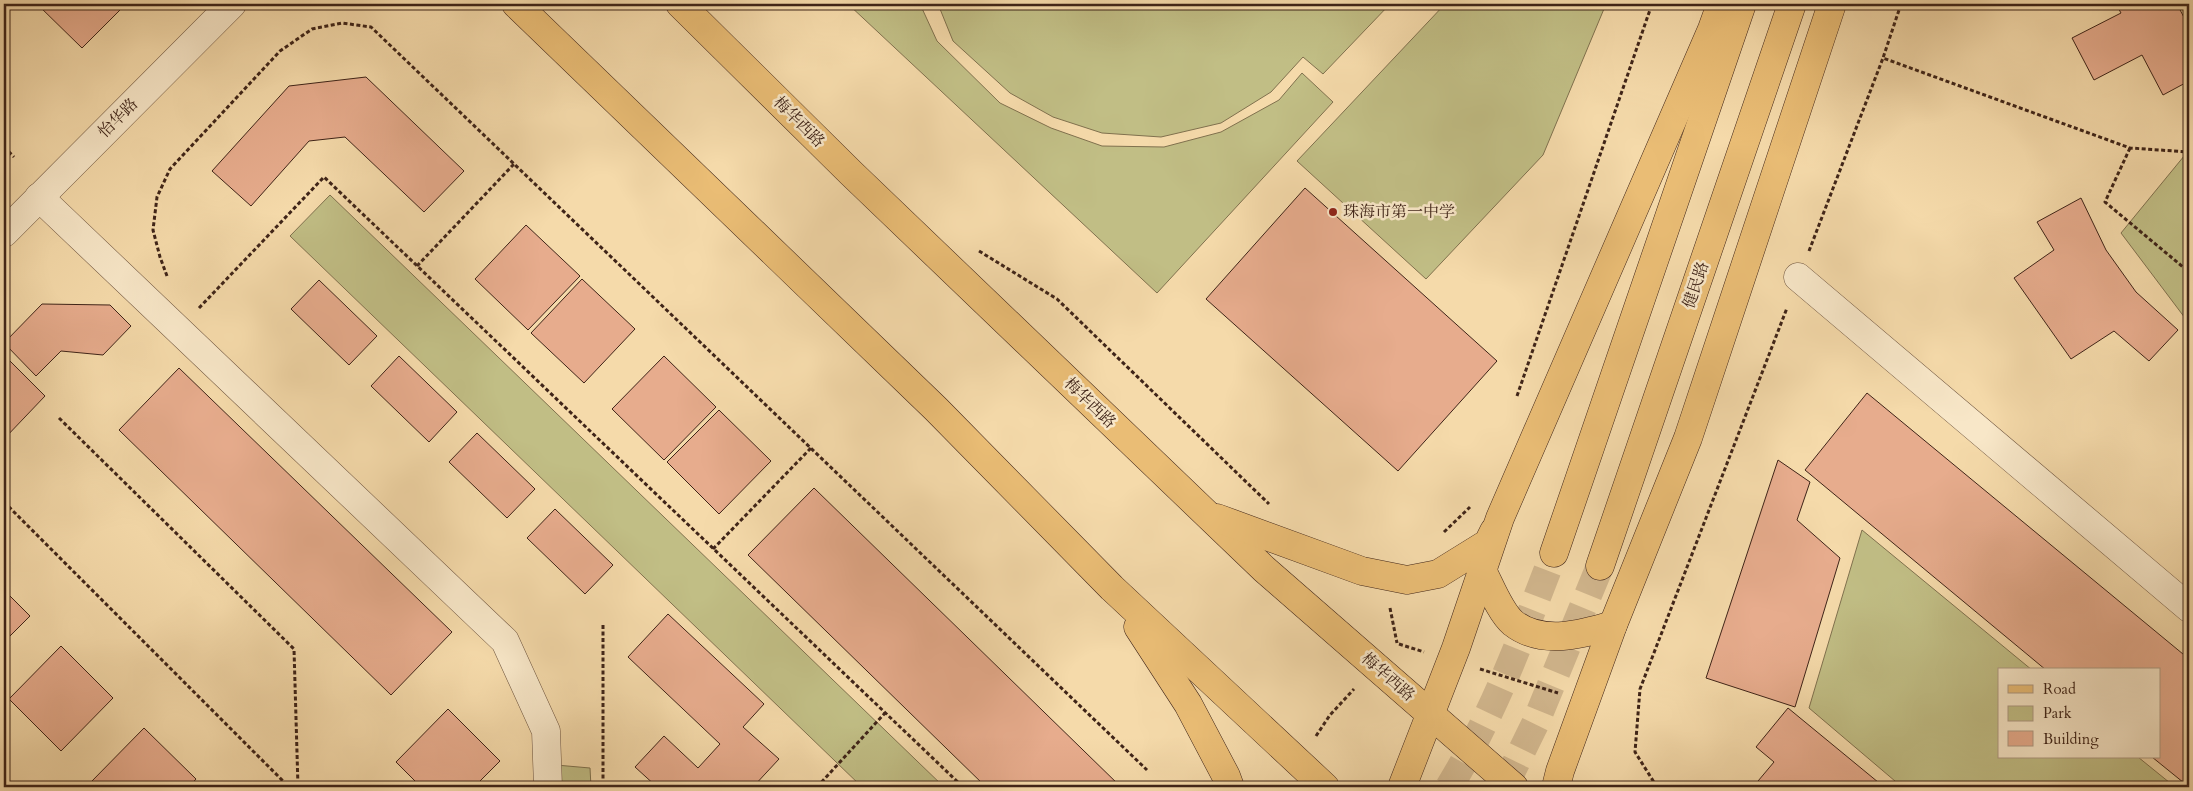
<svg xmlns="http://www.w3.org/2000/svg" width="2193" height="791" font-family="Cardo,'Noto Serif SC',serif">
<style>
.green{fill:#c1be85;stroke:#80714e}
.building{fill:#e7ac8d;stroke:#3f2418}
.lines{fill:none;stroke-linecap:round;stroke-linejoin:round}
.major-tunnel{stroke:#d1b68d;stroke-width:28;stroke-dasharray:28 14;stroke-linecap:butt}
.minor-casing{stroke:#6c523c;stroke-width:29}
.major-casing{stroke:#3f2418;stroke-width:29}
.path{stroke:#3f2418;stroke-width:3;stroke-dasharray:4 2.5;stroke-linecap:butt}
.minor{stroke:#f8e7c8;stroke-width:28}
.major{stroke:#eabd75;stroke-width:28}
.poi-dot{fill:#8f2418;stroke:#f8e7c8;stroke-width:2}
.labels{text-anchor:middle;dominant-baseline:central;stroke-width:5;stroke-linejoin:round;paint-order:stroke}
.street-label{font-size:16px;fill:#3f2418;stroke:#f8e7c8}
.poi-label{font-size:16px;fill:#3f2418;stroke:#f8e7c8;text-anchor:start}
</style>
<rect width="100%" height="100%" fill="#f5daaa"/>
<filter id="stains"><feTurbulence type="fractalNoise" baseFrequency=".004" numOctaves="4"/><feColorMatrix values="0 0 0 0 .2 0 0 0 0 .09 0 0 0 0 .02 0 0 0 .5 -.17"/></filter>
<radialGradient id="worn" r=".72"><stop offset=".6" stop-color="#630" stop-opacity="0"/><stop offset="1" stop-color="#630" stop-opacity=".3"/></radialGradient>
<g class="green">
<polygon points="848,4 920,4 937,41 1000,103 1051,128 1102,146 1164,147 1221,132 1279,100 1302,73 1333,102 1157,293"/>
<polygon points="938,4 1390,4 1323,74 1303,57 1271,92 1221,123 1161,137 1102,133 1053,117 1010,93 953,41"/>
<polygon points="1445,4 1606,4 1543,155 1426,279 1297,161"/>
<polygon points="2189,150 2189,321 2185,318 2121,233"/>
<polygon points="330,195 944,787 945,787 862,787 290,236"/>
<polygon points="1862,530 2032,670 1999,670 1999,757 2138,757 2175,787 1902,787 1809,708"/>
<polygon points="556,765 590,768 591,787 558,787"/>
</g>
<g class="building">
<polygon points="37,4 126,4 82,48"/>
<polygon points="2116,4 2177,4 2189,27 2189,81 2163,95 2142,55 2094,80 2072,38 2121,13"/>
<polygon points="366,77 464,171 424,212 345,137 309,141 251,206 212,171 289,86"/>
<polygon points="1305,188 1497,361 1398,471 1206,299"/>
<polygon points="2081,198 2106,250 2136,292 2178,330 2149,361 2114,331 2071,359 2014,278 2054,250 2037,222"/>
<polygon points="526,225 580,276 528,330 475,279"/>
<polygon points="582,279 635,329 584,383 531,333"/>
<polygon points="319,280 377,336 349,365 291,309"/>
<polygon points="42,304 110,305 131,326 103,355 61,351 36,376 4,343"/>
<polygon points="4,355 45,396 4,439"/>
<polygon points="399,356 457,412 429,442 371,386"/>
<polygon points="664,356 716,407 664,460 612,409"/>
<polygon points="179,368 452,632 391,695 119,430"/>
<polygon points="1867,393 2189,659 2189,787 2152,757 2159,757 2159,670 2046,670 1805,470"/>
<polygon points="719,410 771,461 719,514 667,462"/>
<polygon points="477,433 535,489 507,518 449,462"/>
<polygon points="1778,460 1810,482 1797,520 1840,558 1795,707 1706,678"/>
<polygon points="814,488 1121,787 986,787 748,555"/>
<polygon points="555,509 613,565 585,594 527,538"/>
<polygon points="4,590 30,616 4,642"/>
<polygon points="668,614 764,704 743,727 779,759 753,787 657,787 635,767 664,736 698,768 720,744 628,657"/>
<polygon points="61,646 113,698 61,751 9,699"/>
<polygon points="1788,708 1884,787 1753,787 1774,762 1756,747"/>
<polygon points="448,709 500,761 474,787 421,787 396,762"/>
<polygon points="144,728 196,779 189,787 99,787 92,781"/>
</g>
<g class="lines">
<g class="major-tunnel">
<path d="M1449,787c44,-71 75,-156 105,-234"/>
<polyline points="1504,787 1535,724 1600,566"/>
</g>
<defs>
<g id="minor">
<polyline points="39,197 505,641 546,731 548,787"/>
<polyline points="4,233 232,4"/>
<polyline points="1798,277 2189,608"/>
</g>
<g id="major">
<polyline points="516,4 936,409 1112,588 1325,787"/>
<polyline points="680,4 851,173 1264,569 1514,787"/>
<polyline points="1217,518 1362,571 1407,580 1438,574 1488,543 1494,531"/>
<polyline points="1554,553 1742,4"/>
<polyline points="1600,566 1792,4"/>
<path d="M1482,570c8,15 18,42 31,53 29,23 70,11 100,2"/>
<polyline points="1138,627 1188,704 1226,776 1230,787"/>
<polyline points="1402,787 1456,648 1500,518 1712,29 1721,4"/>
<polyline points="1556,787 1560,771 1613,625 1688,438 1832,4"/>
</g>
</defs>
<use href="#minor" class="minor-casing"/>
<use href="#major" class="major-casing"/>
<g class="path">
<polyline points="1901,4 1883,58 2130,148 2189,152"/>
<polyline points="4,147 14,157"/>
<polyline points="2130,148 2105,202 2189,272"/>
<polyline points="979,251 1057,299 1269,504"/>
<polyline points="1809,251 1883,58"/>
<polyline points="417,266 514,164"/>
<polyline points="167,276 160,257 153,230 157,197 170,169 280,51 312,29 342,23 371,27 1147,770"/>
<polyline points="199,308 324,177 963,787"/>
<polyline points="1517,396 1652,4"/>
<polyline points="59,418 294,649 298,787"/>
<polyline points="4,502 289,787"/>
<polyline points="1444,532 1470,507"/>
<polyline points="713,549 811,448"/>
<polyline points="1390,608 1397,643"/>
<polyline points="603,625 603,787"/>
<polyline points="1399,644 1424,652"/>
<polyline points="1480,669 1558,693"/>
<polyline points="1316,736 1330,715 1354,689"/>
<polyline points="817,787 885,713"/>
<polyline points="1657,787 1635,752 1640,689 1787,308"/>
</g>
<use href="#minor" class="minor"/>
<use href="#major" class="major"/>
</g>
<circle class="poi-dot" cx="1333" cy="212" r="5"/>
<g class="labels">
<g class="street-label">
<text transform="translate(118 118) rotate(-45)">怡华路</text>
<text transform="translate(799 122) rotate(45)">梅华西路</text>
<text transform="translate(1696 285) rotate(-71)">健民路</text>
<text transform="translate(1090 403) rotate(44)">梅华西路</text>
<text transform="translate(1388 677) rotate(41)">梅华西路</text>
</g>
<g class="poi-label">
<text x="1343" y="212">珠海市第一中学</text>
</g>
</g>
<rect width="2193" height="791" fill="none" stroke="#f5daaa" stroke-width="20"/>
<rect x="5" y="5" width="2183" height="781" fill="none" stroke="#3f2418" stroke-width="2.5"/>
<rect x="10" y="10" width="2173" height="771" fill="none" stroke="#3f2418"/>
<rect x="1998" y="668" width="162" height="90" fill="#f8e7c8" stroke="#ae9982"/>
<rect x="2008" y="685" width="25" height="8" fill="#eabd75" stroke="#ae9982"/>
<text x="2043" y="694" font-size="15" fill="#3f2418">Road</text>
<rect x="2008" y="706" width="25" height="15" fill="#c1be85" stroke="#ae9982"/>
<text x="2043" y="718" font-size="15" fill="#3f2418">Park</text>
<rect x="2008" y="731" width="25" height="15" fill="#e7ac8d" stroke="#ae9982"/>
<text x="2043" y="744" font-size="15" fill="#3f2418">Building</text>
<rect width="100%" height="100%" filter="url(#stains)"/>
<rect width="100%" height="100%" fill="url(#worn)"/>
</svg>
